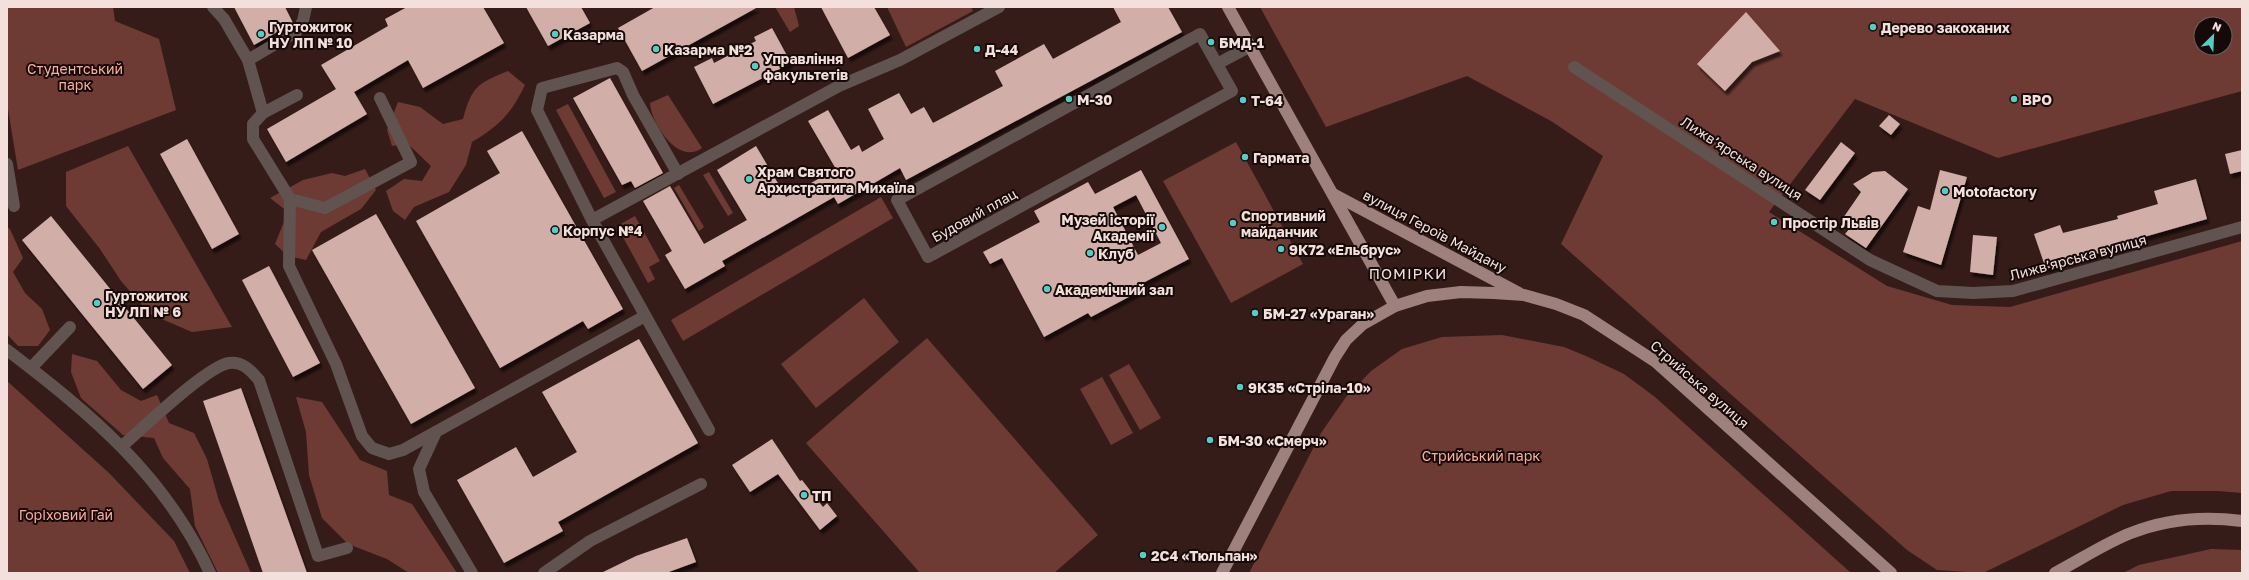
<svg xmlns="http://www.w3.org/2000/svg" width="2249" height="580" font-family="'Golos Text',sans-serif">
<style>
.green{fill:#6e3b34;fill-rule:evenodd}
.building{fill:#d2aea8;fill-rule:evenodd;filter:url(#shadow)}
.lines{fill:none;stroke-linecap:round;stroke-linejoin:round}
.minor{stroke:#615350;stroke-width:12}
.major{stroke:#9e817c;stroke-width:12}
.poi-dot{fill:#54cdc7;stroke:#160a08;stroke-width:1.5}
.labels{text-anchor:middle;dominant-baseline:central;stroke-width:4;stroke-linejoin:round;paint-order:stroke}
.poi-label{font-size:14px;font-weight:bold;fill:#f3e0dd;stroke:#160a08;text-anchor:start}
.park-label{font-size:14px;fill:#faaea1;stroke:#160a08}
.street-label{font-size:14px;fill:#f3e0dd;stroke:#160a08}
.neighbourhood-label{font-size:15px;letter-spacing:1px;fill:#f3e0dd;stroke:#160a08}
</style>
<defs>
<filter id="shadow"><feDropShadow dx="2.5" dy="4.5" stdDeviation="1" flood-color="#0009"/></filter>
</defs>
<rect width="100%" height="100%" fill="#361c18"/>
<g class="green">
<polygon points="7,7 113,7 115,21 159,39 176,110 18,170 7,103"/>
<polygon points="775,7 794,7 799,26 790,32"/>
<polygon points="887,7 971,7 973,11 906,47"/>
<path d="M1260,7h982v84l-244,67 -143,-59 -86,113 118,74 65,19 58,2 232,-66v252l-24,-2h-47l-48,14 -140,68 -46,-3 -30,-20 -346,-306 42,-88 -52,-35 -84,-45 -141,51zM2201,24h24v24h-24z"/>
<path d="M508,71l17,14c-14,29 -26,41 -53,57l-6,23 -17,27 -35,15 -9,13 -12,-9 -7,-20 18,-12 18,2 9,-15 -23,-22 -16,2 -5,-16 11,-28 22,5 23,17 20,-5c9,-32 13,-35 45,-48z"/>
<path d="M668,95l34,53c-24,18 -51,-25 -52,-45z"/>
<polygon points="568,104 616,192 604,198 556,110"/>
<polygon points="1236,142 1303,264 1231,303 1163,181"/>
<polygon points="128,146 232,327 192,332 150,314 121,281 100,249 66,206 66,172"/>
<polygon points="365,169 376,190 361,209 321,232 306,260 288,256 275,244 288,212 270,198 303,180 332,173 345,176"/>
<polygon points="709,172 733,213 728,216 703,175"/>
<polygon points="679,185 704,227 699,231 674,188"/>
<polygon points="881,197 893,218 683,341 671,320"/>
<polygon points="635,216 660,261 649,267 655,279 648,283 617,226"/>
<polygon points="7,227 10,229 23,258 13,272 25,293 42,309 50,330 38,346 18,346 7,334"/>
<polygon points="864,298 899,342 816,408 781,364"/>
<polygon points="1502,335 1564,347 1586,356 1624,374 1655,397 1851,573 1249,573 1321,433 1346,397 1371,371 1402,349 1442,337"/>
<polygon points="927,338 1098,535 1054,573 920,573 806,443"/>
<polygon points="72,354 97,361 121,390 141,401 157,395 169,423 194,433 207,459 219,501 251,573 218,573 195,526 190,489 163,458 154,438 123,435 81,398 71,372"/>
<polygon points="1129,364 1161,418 1140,430 1109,375"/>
<polygon points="1102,377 1133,433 1111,445 1080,389"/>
<polygon points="7,381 109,473 174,541 190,573 7,573"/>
<polygon points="296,397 322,402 360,460 387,471 389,495 412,504 457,573 409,573 387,559 348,544 322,518 309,475 306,432"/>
<polygon points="2211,549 2242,550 2242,573 2123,573 2139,565"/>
</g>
<g class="building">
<polygon points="234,7 285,7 293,23 254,45"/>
<polygon points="407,7 483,7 504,43 423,88 408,60 354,92 367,114 286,162 267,129 336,89 321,65 388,26 385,19"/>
<polygon points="526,7 581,7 590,23 548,46"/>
<polygon points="655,7 758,7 642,71 618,28"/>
<polygon points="821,7 874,7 890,35 848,58"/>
<polygon points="1113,7 1168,7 1182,32 906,180 900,168 838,204 834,197 722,261 725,266 685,289 665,255 672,251 643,201 670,186 704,244 747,220 717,170 756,146 786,197 836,169 808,121 828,110 851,150 859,145 862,152 884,139 868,109 899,93 911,114 924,107 933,123 1003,86 995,71 1044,44 1053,59 1121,22"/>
<polygon points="1746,12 1780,51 1752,62 1725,91 1697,64"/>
<polygon points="772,28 791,63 713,104 694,67 712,58 714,63 756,41 754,37"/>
<polygon points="610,78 663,173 635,188 631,181 622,185 573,98"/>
<polygon points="1889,115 1900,124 1891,135 1879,126"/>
<polygon points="522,131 623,309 588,329 583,321 500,368 416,221 500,173 487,151"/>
<polygon points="187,139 239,234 212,249 160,154"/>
<polygon points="1841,142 1855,153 1820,200 1805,190"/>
<polygon points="2242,150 2242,171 2230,174 2225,154"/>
<path d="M1141,170l48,89 -50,26 3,5 -51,27 -3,-4 -44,24 -42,-79 -12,6 -7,-12 57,-30 -6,-11 54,-29 7,12zM1136,195l25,48 -23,12 -25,-48z"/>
<polygon points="1940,170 1967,177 1941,265 1903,252 1918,206 1930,210"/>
<polygon points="1885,171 1908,189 1866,248 1845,234 1850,228 1841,221 1861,192 1853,184 1873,172"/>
<polygon points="2196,179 2207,219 2144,237 2145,239 2110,250 2084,257 2083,256 2046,269 2034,234 2060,225 2063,233 2118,219 2117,216 2158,204 2154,191"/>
<polygon points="376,214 475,388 411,424 312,250"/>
<polygon points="51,216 172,365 143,389 22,240"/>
<polygon points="1973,235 1997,237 1993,275 1970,272"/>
<polygon points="269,266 320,363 293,377 242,280"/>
<polygon points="639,339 698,443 558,522 563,531 504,563 457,480 516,447 533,477 577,452 542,392"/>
<polygon points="241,388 307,573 263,573 203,401"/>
<polygon points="772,439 800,481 802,480 823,507 827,503 837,516 820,530 778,474 750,492 732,465"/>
<polygon points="687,538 696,562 666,573 601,573 636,556"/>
</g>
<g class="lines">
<g class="minor">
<polyline points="213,7 224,19 248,60 263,113 253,124 253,139 290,199 325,208 411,162 380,98"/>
<polygon points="1200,34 1232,91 928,257 897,200"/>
<polyline points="248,60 297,31 303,21 306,7"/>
<polyline points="1217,64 1249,47"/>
<polyline points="1574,67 1870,260 1937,291 1973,293 2013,291 2242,227"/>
<polyline points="263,113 297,95"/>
<polyline points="7,164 14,206"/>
<polyline points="678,174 633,95 623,72 617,68 542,88 537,110 592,220 709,430"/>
<polyline points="290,199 289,266 336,364 362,436 372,448 389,454 403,450 645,316"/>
<polyline points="592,220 839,86 900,60 999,7"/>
<path d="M7,350c84,64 158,125 203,223"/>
<polyline points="31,368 70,327"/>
<polyline points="436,432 419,469 424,492 472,573"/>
<path d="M122,446c20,-17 85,-80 107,-83 14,-2 22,8 30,17l59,176 29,-8"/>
<polyline points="544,573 590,541 701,484"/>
</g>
<g class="major">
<polyline points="1228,7 1395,306"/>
<polyline points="1333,194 1519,293"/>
<polyline points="1222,573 1335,357 1346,340 1363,324 1395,306 1427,296 1461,292 1494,293 1524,295 1556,304 1584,315 1656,362 1891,573"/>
<path d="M2055,573c25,-13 50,-30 76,-40 35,-14 74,-17 111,-12"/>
</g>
</g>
<g class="poi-dot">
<circle cx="1873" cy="27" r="4"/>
<circle cx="261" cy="34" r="4"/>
<circle cx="555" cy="34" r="4"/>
<circle cx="1211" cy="42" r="4"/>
<circle cx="656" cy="49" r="4"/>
<circle cx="977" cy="49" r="4"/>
<circle cx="755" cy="66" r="4"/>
<circle cx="1069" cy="99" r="4"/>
<circle cx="2014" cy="99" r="4"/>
<circle cx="1243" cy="100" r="4"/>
<circle cx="1245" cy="157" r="4"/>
<circle cx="749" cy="179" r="4"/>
<circle cx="1945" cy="191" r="4"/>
<circle cx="1774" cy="222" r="4"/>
<circle cx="1233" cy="223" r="4"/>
<circle cx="1162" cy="227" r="4"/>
<circle cx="555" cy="230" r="4"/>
<circle cx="1281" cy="249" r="4"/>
<circle cx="1090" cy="253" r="4"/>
<circle cx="1047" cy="289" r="4"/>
<circle cx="97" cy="303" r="4"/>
<circle cx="1255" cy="313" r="4"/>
<circle cx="1240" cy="387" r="4"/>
<circle cx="1210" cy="440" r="4"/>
<circle cx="804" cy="495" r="4"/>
<circle cx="1143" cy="555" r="4"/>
</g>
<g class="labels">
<g class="poi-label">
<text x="269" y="26">Гуртожиток<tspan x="269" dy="16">НУ ЛП № 10</tspan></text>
<text x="1881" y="27">Дерево закоханих</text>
<text x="563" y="34">Казарма</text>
<text x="1219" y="42">БМД-1</text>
<text x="664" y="49">Казарма №2</text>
<text x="985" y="49">Д-44</text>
<text x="763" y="58">Управління<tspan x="763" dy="16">факультетів</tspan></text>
<text x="1077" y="99">М-30</text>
<text x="2022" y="99">ВРО</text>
<text x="1251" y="100">Т-64</text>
<text x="1253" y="157">Гармата</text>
<text x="757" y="171">Храм Святого<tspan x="757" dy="16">Архистратига Михаїла</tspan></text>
<text x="1953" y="191">Motofactory</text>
<text x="1241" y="215">Спортивний<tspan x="1241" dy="16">майданчик</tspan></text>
<text x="1154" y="219" text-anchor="end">Музей історії<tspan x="1154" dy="16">Академії</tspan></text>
<text x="1782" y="222">Простір Львів</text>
<text x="563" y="230">Корпус №4</text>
<text x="1289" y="249">9К72 «Ельбрус»</text>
<text x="1098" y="253">Клуб</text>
<text x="1055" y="289">Академічний зал</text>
<text x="105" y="295">Гуртожиток<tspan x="105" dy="16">НУ ЛП № 6</tspan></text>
<text x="1263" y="313">БМ-27 «Ураган»</text>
<text x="1248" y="387">9К35 «Стріла-10»</text>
<text x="1218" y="440">БМ-30 «Смерч»</text>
<text x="812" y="495">ТП</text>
<text x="1151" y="555">2С4 «Тюльпан»</text>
</g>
<g class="park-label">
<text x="75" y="68">Студентський<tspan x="75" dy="16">парк</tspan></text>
<text x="1481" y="455">Стрийський парк</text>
<text x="66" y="514">Горіховий Гай</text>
</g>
<g class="street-label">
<text transform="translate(1742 158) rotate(33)">Лижвʼярська вулиця</text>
<text transform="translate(974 215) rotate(-29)">Будовий плац</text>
<text transform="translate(1435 231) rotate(28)">вулиця Героїв Майдану</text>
<text transform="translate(2078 257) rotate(-15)">Лижвʼярська вулиця</text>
<text transform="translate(1700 384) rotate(41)">Стрийська вулиця</text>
</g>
<g class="neighbourhood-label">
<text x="1408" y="273">ПОМІРКИ</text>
</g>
</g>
<rect width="2249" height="580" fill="none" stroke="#f3e0dd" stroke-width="16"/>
<g transform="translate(2213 36) rotate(24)"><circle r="19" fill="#160a08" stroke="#6e605d"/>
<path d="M0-3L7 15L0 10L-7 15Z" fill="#54cdc7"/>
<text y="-6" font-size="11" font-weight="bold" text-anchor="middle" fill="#f3e0dd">N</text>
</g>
</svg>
